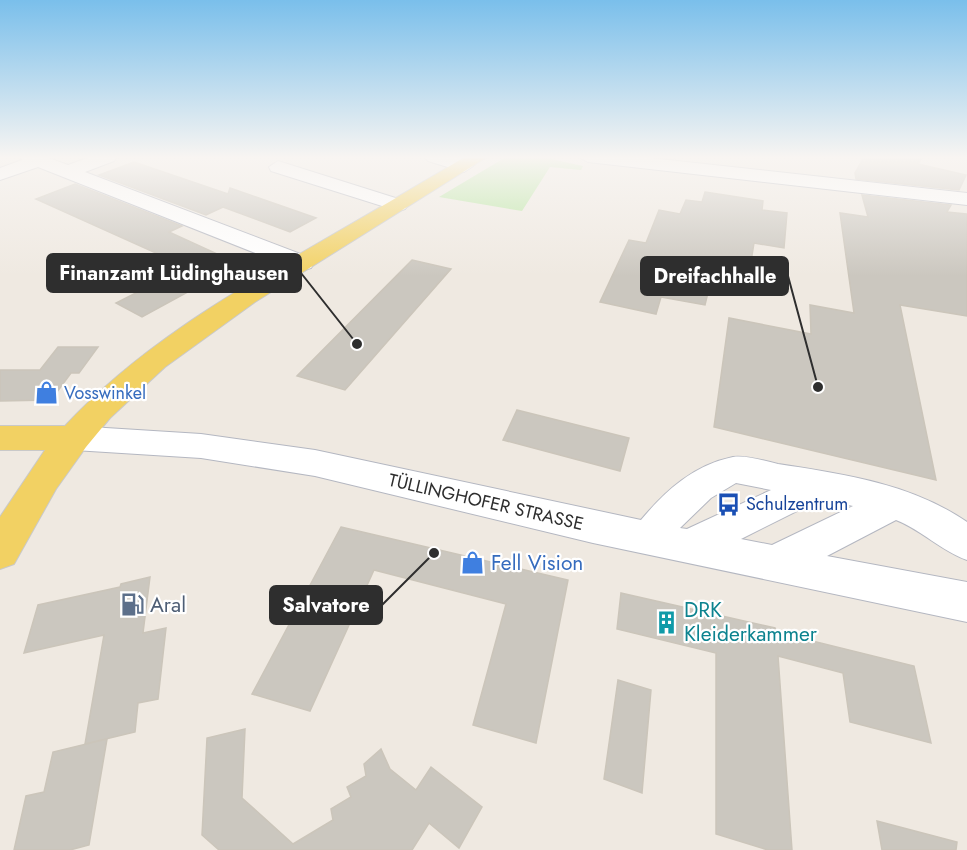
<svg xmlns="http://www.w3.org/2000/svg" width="967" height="850" font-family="Jost,sans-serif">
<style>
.green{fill:#b6e59e}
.building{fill:#cbc7bf;stroke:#cbc5ba;stroke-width:1.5}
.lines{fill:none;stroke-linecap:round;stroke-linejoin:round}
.minor-casing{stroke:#b4b7c1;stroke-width:2}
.major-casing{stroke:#c9c9c9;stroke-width:2}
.minor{fill:#fff;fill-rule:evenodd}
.major{fill:#f2d163;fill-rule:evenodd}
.labels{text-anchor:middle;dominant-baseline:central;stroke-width:4.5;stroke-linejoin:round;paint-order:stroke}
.shop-label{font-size:18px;fill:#366cbe;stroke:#fff;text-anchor:start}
.street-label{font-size:18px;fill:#2e2e2e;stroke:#fff}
.transit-label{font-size:18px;fill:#164399;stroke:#fff;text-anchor:start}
.near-shop-label{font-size:21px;fill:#366cbe;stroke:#fff;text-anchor:start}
.near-service-label{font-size:21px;fill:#4e5e75;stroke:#fff;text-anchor:start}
.near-culture-label{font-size:21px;fill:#0d838f;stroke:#fff;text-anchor:start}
.leader{fill:none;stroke:#2e2e2e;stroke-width:2}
.callout-dot{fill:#2e2e2e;stroke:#fff;stroke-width:2}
.callout{fill:#2e2e2e;stroke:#2e2e2e;stroke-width:2}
.callout-label{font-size:20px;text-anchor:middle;font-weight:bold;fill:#fff}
</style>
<rect width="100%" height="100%" fill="#efe9e1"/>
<polygon class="green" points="506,157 542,157 583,166 581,170 550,167 522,211 439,197"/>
<g class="building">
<polygon points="864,157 923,157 918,164 966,175 959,190 856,179 855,173"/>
<polygon points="134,162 228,194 230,188 316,218 290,232 223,207 206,215 99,175"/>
<polygon points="75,184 182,226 169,232 239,264 142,317 116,303 187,267 36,199"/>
<polygon points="705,192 763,201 762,210 787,213 784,248 754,243 749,274 714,268 705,305 661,297 656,314 600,302 629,240 646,243 659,210 680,214 686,200 702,202"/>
<polygon points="862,195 951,205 947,212 967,214 967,316 900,305 936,480 714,427 729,318 811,334 810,305 854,313 840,213 868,217"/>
<polygon points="412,260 451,269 345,390 297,376"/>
<polygon points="58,347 98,347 79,373 71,373 51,400 0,401 0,370 40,370"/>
<polygon points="517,410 629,438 620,471 503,440"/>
<polygon points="341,527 568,580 536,743 473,725 506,604 374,570 310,711 252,694"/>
<polygon points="150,577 143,633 166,628 158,699 138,703 135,732 85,744 104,635 24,653 38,605 120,587 121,584"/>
<polygon points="621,593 775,628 776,632 914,666 931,743 850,722 843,673 778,656 792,850 768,850 716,834 716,653 617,629"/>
<polygon points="618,680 651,690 642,793 604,779"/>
<polygon points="245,729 242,798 293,844 333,820 331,809 351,797 347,787 366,776 364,764 381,749 390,769 416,790 431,767 482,807 459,848 429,823 412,850 219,850 202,835 207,738"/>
<polygon points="107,739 89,845 70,850 14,850 26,796 44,792 53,752"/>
<polygon points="877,821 957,842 956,850 882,850"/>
</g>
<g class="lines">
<defs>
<g id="minor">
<polygon points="20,157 46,157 68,165 90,157 117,157 114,161 85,172 311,258 314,263 311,268 302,270 293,268 38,167 0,180 0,168 22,160"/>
<path d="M425,157c14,0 39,-4 48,9l-9,6 -36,-11z"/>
<polygon points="579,157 641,157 967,193 967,205 588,162"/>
<polygon points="278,161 405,201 408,205 405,209 398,211 271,171 269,167"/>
<path d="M74,426l127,8 114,16 326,70c25,-30 53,-55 92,-63 13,-2 32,4 45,7 66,10 134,20 189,58v38c-26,-9 -45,-30 -71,-40l-69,36 140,26v40l-374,-79 -278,-67 -114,-18 -127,-8 -12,-3 -5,-9 5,-9zM736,483l35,7 -84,39 -7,-1 31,-30zM821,499l32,7 -81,39 -31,-6z"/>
</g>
<path id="major" d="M465,157h22l-232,145 -90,65 -55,51 -24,29 -30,42 -42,75 -14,5v-52l45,-67h-45v-24h65c72,-77 160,-129 250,-181 50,-29 100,-58 150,-88z"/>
</defs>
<use href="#minor" class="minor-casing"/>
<use href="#major" class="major-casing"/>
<use href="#minor" class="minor"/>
<use href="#major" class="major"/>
</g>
<linearGradient id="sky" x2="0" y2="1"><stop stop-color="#7abfeb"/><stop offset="0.57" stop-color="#f8f5f2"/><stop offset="1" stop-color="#f8f5f2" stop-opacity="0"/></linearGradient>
<rect width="967" height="276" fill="url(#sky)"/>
<defs>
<symbol id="shop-bare" viewBox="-9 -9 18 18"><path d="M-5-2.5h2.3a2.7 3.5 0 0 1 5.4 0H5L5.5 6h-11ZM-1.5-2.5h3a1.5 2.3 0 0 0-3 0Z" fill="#3f7fe0" stroke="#fff" stroke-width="2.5" paint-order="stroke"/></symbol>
<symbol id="bus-bare" viewBox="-9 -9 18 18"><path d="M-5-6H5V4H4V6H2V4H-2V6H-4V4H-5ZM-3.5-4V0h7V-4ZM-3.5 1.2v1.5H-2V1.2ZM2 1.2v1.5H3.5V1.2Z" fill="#1a4fb4" stroke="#fff" stroke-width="2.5" paint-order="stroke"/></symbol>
<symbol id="fuel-bare" viewBox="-9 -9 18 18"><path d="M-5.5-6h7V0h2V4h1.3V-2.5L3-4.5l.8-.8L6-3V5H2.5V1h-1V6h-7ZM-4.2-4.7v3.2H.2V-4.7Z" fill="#5c6f8a" stroke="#fff" stroke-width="2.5" paint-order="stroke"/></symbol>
<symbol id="building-bare" viewBox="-9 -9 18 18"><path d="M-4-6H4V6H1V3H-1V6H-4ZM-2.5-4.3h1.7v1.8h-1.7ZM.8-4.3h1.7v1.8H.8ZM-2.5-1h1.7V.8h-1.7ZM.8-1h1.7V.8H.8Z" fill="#0f9aa8" stroke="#fff" stroke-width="2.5" paint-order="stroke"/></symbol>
</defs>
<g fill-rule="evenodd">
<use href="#shop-bare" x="30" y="376" width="33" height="33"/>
<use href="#bus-bare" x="712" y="488" width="33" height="33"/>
<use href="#shop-bare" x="456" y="546" width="33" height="33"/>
<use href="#fuel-bare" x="116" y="588" width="33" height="33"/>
<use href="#building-bare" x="650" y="606" width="33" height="33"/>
</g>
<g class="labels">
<g class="shop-label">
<text x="64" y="393">Vosswinkel</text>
</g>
<g class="street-label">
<text transform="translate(486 502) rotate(13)">TÜLLINGHOFER STRASSE</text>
</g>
<g class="transit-label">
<text x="746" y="504">Schulzentrum</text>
</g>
<g class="near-shop-label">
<text x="491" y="563">Fell Vision</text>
</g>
<g class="near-service-label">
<text x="150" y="605">Aral</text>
</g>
<g class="near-culture-label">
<text x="684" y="610">DRK<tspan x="684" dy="24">Kleiderkammer</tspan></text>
</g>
</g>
<path class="leader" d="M357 344L301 273M818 387L788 276M434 553L382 605"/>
<g class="callout-dot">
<circle cx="357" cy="344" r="6"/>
<circle cx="818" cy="387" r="6"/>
<circle cx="434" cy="553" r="6"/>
</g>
<g class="callout">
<rect x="47" y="254" width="254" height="38" rx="6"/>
<rect x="641" y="257" width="147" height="38" rx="6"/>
<rect x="270" y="586" width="112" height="38" rx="6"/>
</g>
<g class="callout-label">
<text x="174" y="280">Finanzamt Lüdinghausen</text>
<text x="715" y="283">Dreifachhalle</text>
<text x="326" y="612">Salvatore</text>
</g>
</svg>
